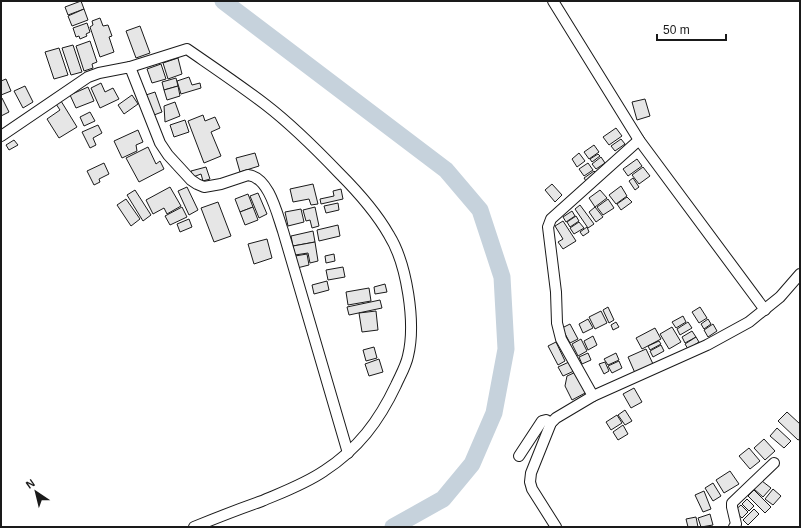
<svg xmlns="http://www.w3.org/2000/svg" width="801" height="528" font-family="Helvetica,sans-serif">
<style>
.lines{fill:none;stroke-linecap:round;stroke-linejoin:round}
.river{stroke:#c6d2dc;stroke-width:17}
.building{fill:#e6e6e6;stroke:#1a1a1a}
.minor-casing{stroke:#1a1a1a;stroke-width:12}
.minor{stroke:#fff;stroke-width:10}
</style>
<rect width="100%" height="100%" fill="#fff"/>
<g class="lines">
<polyline class="river" points="223,1 446,170 480,210 502,277 506,349 494,413 472,464 443,499 393,527"/>
</g>
<g class="building">
<polygon points="81,1 84,9 68,15 65,7"/>
<polygon points="84,9 88,20 72,26 68,16"/>
<polygon points="100,18 103,26 108,25 112,36 109,37 114,52 100,57 90,27 93,25 92,21"/>
<polygon points="87,23 90,32 86,34 87,36 80,39 79,36 76,37 73,28"/>
<polygon points="140,26 150,53 136,58 126,31"/>
<polygon points="90,41 97,62 92,64 93,68 84,71 76,46"/>
<polygon points="73,45 82,72 71,75 62,48"/>
<polygon points="59,48 68,75 54,79 45,52"/>
<polygon points="178,58 182,74 168,79 163,63"/>
<polygon points="161,64 166,79 152,83 147,69"/>
<polygon points="189,77 192,85 200,83 201,88 181,94 177,81"/>
<polygon points="176,78 178,86 164,90 162,82"/>
<polygon points="6,79 11,91 1,95 1,81"/>
<polygon points="101,83 105,92 113,88 119,99 100,108 91,88"/>
<polygon points="25,86 33,102 23,108 14,91"/>
<polygon points="178,86 180,96 167,100 164,90"/>
<polygon points="88,87 94,101 76,108 70,95"/>
<polygon points="155,92 162,112 154,115 146,95"/>
<polygon points="132,95 138,104 124,114 118,105"/>
<polygon points="2,98 9,112 1,116 1,99"/>
<polygon points="645,99 650,116 637,120 632,102"/>
<polygon points="61,101 77,127 59,138 47,119 60,110 56,104"/>
<polygon points="175,102 180,116 165,122 164,106"/>
<polygon points="90,112 95,121 84,126 80,117"/>
<polygon points="203,115 205,121 215,117 220,128 211,132 221,156 204,163 188,121"/>
<polygon points="185,120 189,132 174,137 170,125"/>
<polygon points="98,125 102,133 93,138 96,145 90,148 82,132"/>
<polygon points="616,128 622,136 609,145 603,137"/>
<polygon points="138,130 143,142 136,145 137,151 122,158 114,141"/>
<polygon points="621,139 625,144 615,151 611,146"/>
<polygon points="14,140 18,145 9,150 6,145"/>
<polygon points="594,145 599,152 589,159 584,152"/>
<polygon points="148,147 156,164 160,161 164,169 139,182 126,158"/>
<polygon points="255,153 259,166 240,172 236,158"/>
<polygon points="579,153 585,161 577,167 572,159"/>
<polygon points="598,154 600,156 592,162 590,159"/>
<polygon points="601,157 605,163 596,169 592,164"/>
<polygon points="637,159 642,166 628,176 623,169"/>
<polygon points="104,163 109,174 99,179 100,182 94,185 87,171"/>
<polygon points="588,163 593,170 584,176 579,169"/>
<polygon points="206,167 210,179 203,181 201,174 193,177 191,171"/>
<polygon points="643,167 650,176 639,184 632,175"/>
<polygon points="594,171 596,173 586,181 584,178"/>
<polygon points="633,178 639,187 635,190 629,181"/>
<polygon points="313,184 318,204 311,205 309,199 293,202 290,189"/>
<polygon points="552,184 562,195 555,202 545,190"/>
<polygon points="621,186 627,196 616,204 609,195"/>
<polygon points="170,187 181,206 167,214 164,208 153,214 146,200"/>
<polygon points="187,187 198,210 189,215 178,191"/>
<polygon points="341,189 343,199 321,204 320,199 334,196 333,191"/>
<polygon points="135,190 151,215 143,221 127,195"/>
<polygon points="600,190 607,198 595,207 589,198"/>
<polygon points="258,193 267,214 259,218 250,196"/>
<polygon points="248,194 253,207 240,212 235,199"/>
<polygon points="627,197 632,202 621,210 617,204"/>
<polygon points="126,199 140,219 131,226 117,205"/>
<polygon points="608,199 614,208 603,215 597,207"/>
<polygon points="218,202 231,236 214,242 201,208"/>
<polygon points="338,203 339,210 326,213 324,206"/>
<polygon points="580,205 594,224 588,228 575,209"/>
<polygon points="182,207 187,217 170,225 165,216"/>
<polygon points="253,207 258,220 245,225 240,212"/>
<polygon points="315,207 319,226 312,228 310,220 306,221 303,210"/>
<polygon points="595,207 603,217 596,222 589,212"/>
<polygon points="301,209 304,222 288,226 285,212"/>
<polygon points="572,211 575,216 566,222 563,217"/>
<polygon points="576,216 579,221 570,227 567,222"/>
<polygon points="189,219 192,227 180,232 177,224"/>
<polygon points="563,221 576,241 563,249 558,242 563,239 555,226"/>
<polygon points="579,222 584,228 574,234 570,228"/>
<polygon points="338,225 340,236 319,241 317,230"/>
<polygon points="587,227 589,232 583,236 580,232"/>
<polygon points="313,231 315,242 293,246 291,236"/>
<polygon points="267,239 272,258 254,264 248,244"/>
<polygon points="315,242 318,261 310,263 308,253 295,255 293,246"/>
<polygon points="307,254 309,265 297,268 295,256"/>
<polygon points="334,254 335,261 326,263 325,256"/>
<polygon points="343,267 345,277 328,280 326,270"/>
<polygon points="327,281 329,290 314,294 312,285"/>
<polygon points="385,284 387,292 375,294 374,287"/>
<polygon points="369,288 371,301 348,305 346,292"/>
<polygon points="380,300 382,308 349,315 347,307"/>
<polygon points="608,307 614,320 609,323 603,310"/>
<polygon points="700,307 707,318 699,323 692,312"/>
<polygon points="376,311 378,330 362,332 359,313"/>
<polygon points="601,311 607,323 595,329 589,317"/>
<polygon points="683,316 686,322 676,328 672,322"/>
<polygon points="588,319 593,328 583,333 579,324"/>
<polygon points="708,319 711,324 704,329 701,324"/>
<polygon points="616,322 619,327 613,330 611,325"/>
<polygon points="688,322 692,328 680,335 677,329"/>
<polygon points="570,324 578,339 570,343 562,328"/>
<polygon points="713,324 717,331 708,337 704,330"/>
<polygon points="672,327 681,342 669,349 660,334"/>
<polygon points="655,328 661,339 642,349 636,338"/>
<polygon points="692,331 696,337 685,343 682,337"/>
<polygon points="593,336 597,345 588,350 584,341"/>
<polygon points="696,337 699,342 688,349 685,344"/>
<polygon points="581,339 587,351 578,356 572,344"/>
<polygon points="659,341 661,344 650,350 648,346"/>
<polygon points="556,342 565,361 558,365 548,346"/>
<polygon points="661,345 664,351 653,357 650,351"/>
<polygon points="374,347 377,358 366,361 363,350"/>
<polygon points="646,349 653,364 635,373 628,357"/>
<polygon points="588,353 591,360 582,364 579,357"/>
<polygon points="616,353 619,360 608,365 604,359"/>
<polygon points="379,359 383,372 369,376 365,364"/>
<polygon points="619,361 622,368 612,373 608,366"/>
<polygon points="569,362 574,371 563,376 558,367"/>
<polygon points="605,362 609,371 604,374 599,364"/>
<polygon points="576,372 587,392 572,400 565,386 567,376"/>
<polygon points="634,388 642,402 631,408 623,394"/>
<polygon points="625,410 632,421 625,425 618,415"/>
<polygon points="787,412 800,424 800,439 798,440 778,421"/>
<polygon points="617,415 622,423 611,430 606,422"/>
<polygon points="623,425 628,434 618,440 613,432"/>
<polygon points="777,428 791,441 784,448 770,436"/>
<polygon points="764,439 775,451 765,460 754,448"/>
<polygon points="749,448 760,461 750,469 739,456"/>
<polygon points="730,471 739,484 724,493 716,480"/>
<polygon points="762,481 771,488 763,497 754,489"/>
<polygon points="713,483 721,496 713,501 705,488"/>
<polygon points="773,489 781,496 773,505 765,499"/>
<polygon points="754,490 771,507 765,513 748,496"/>
<polygon points="704,491 711,509 703,512 695,495"/>
<polygon points="747,499 754,506 749,511 742,504"/>
<polygon points="741,505 748,512 742,518 734,511"/>
<polygon points="754,509 759,514 748,525 743,520"/>
<polygon points="710,514 713,525 701,527 698,518"/>
<polygon points="696,517 698,527 688,527 686,519"/>
</g>
<g class="lines">
<defs>
<g id="minor">
<polyline points="553,1 639,140 765,310"/>
<path d="M130,67l57,-18c26,18 53,36 79,56 26,20 50,44 73,68 19,19 37,39 50,62 18,29 27,88 19,121 -2,10 -8,20 -12,29 -17,36 -38,64 -72,86 -19,13 -41,21 -62,30 -23,8 -46,17 -68,26"/>
<path d="M1,136l87,-59 11,-4 31,-6 30,76 8,12 23,25 6,4 7,3 17,-3 27,-9c21,2 29,39 35,56l65,222"/>
<polyline points="593,396 561,339 557,323 556,292 548,227 551,219 639,140"/>
<polyline points="519,456 542,421 546,420 551,423"/>
<polyline points="556,527 532,489 530,482 531,473 551,423 556,418 593,396 707,345 749,322 780,297 800,274"/>
<polyline points="734,527 736,524 732,507 732,503 774,463"/>
</g>
</defs>
<use href="#minor" class="minor-casing"/>
<use href="#minor" class="minor"/>
</g>
<rect width="801" height="528" fill="none" stroke="#1a1a1a" stroke-width="4"/>
<g transform="translate(36 492) rotate(325)" stroke="#ffffff" stroke-width="3" paint-order="stroke">
<path d="M0-3L7 15L0 10L-7 15Z" fill="#1a1a1a"/>
<text y="-6" font-size="11" font-weight="bold" text-anchor="middle" fill="#1a1a1a">N</text>
</g>
<path d="M657 34v6h69v-6" fill="none" stroke="#1a1a1a" stroke-width="2"/>
<text x="663" y="34" font-size="12" fill="#1a1a1a" stroke="#ffffff" stroke-width="3" paint-order="stroke">50 m</text>
</svg>
